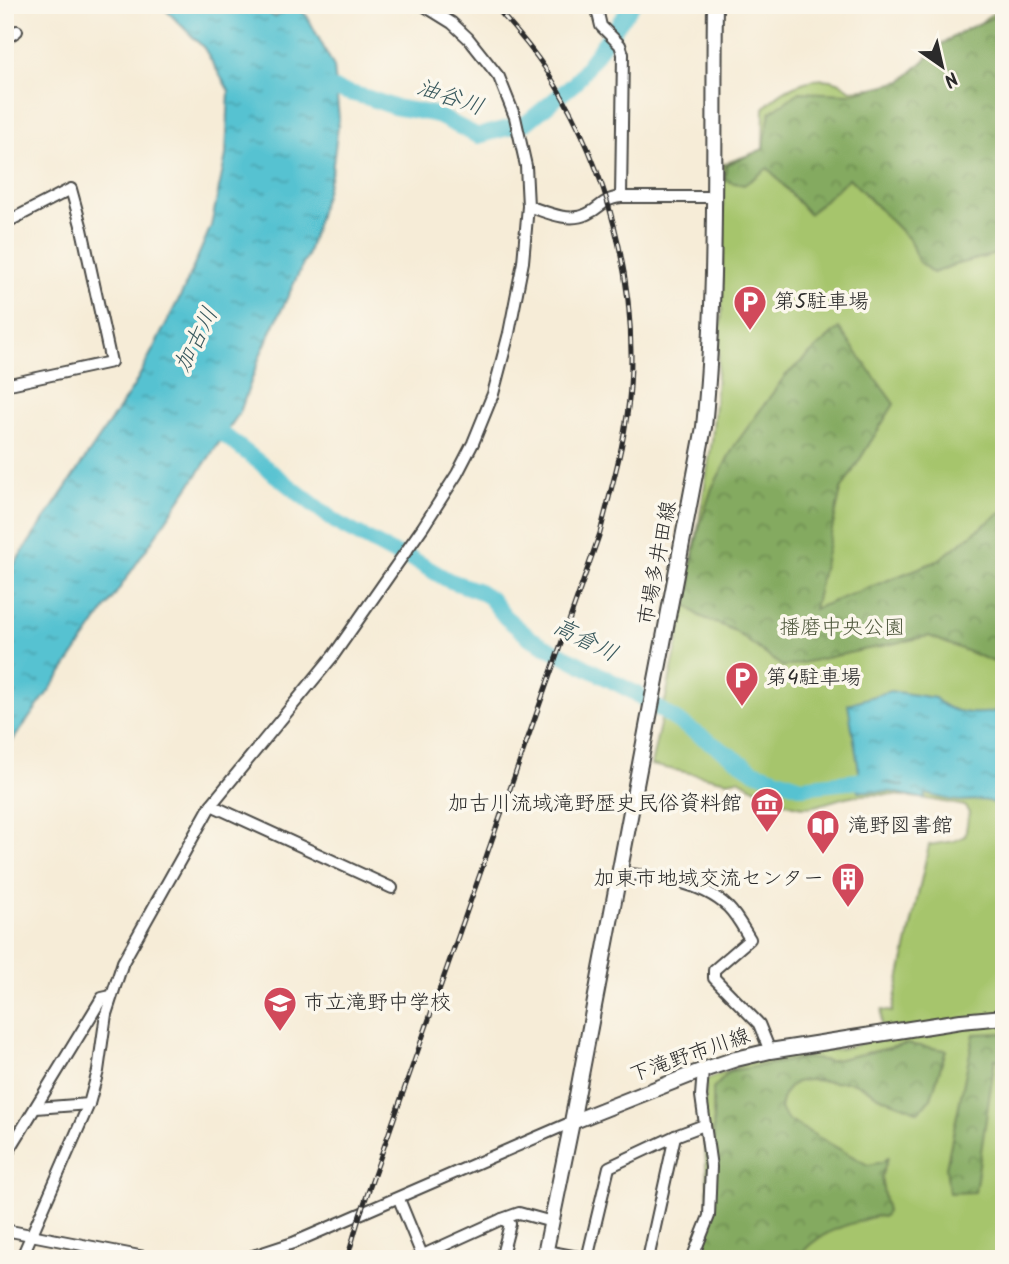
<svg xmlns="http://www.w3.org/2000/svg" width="1009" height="1264" font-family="Kalam,'Klee One',sans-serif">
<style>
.green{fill:#a6c56c;stroke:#68784c;stroke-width:2}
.forest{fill:url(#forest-crowns);stroke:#586a46;stroke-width:2}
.water{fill:url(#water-ripples);stroke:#41767e;stroke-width:2}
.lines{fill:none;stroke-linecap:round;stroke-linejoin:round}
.river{stroke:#57c2d1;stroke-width:16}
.minor-casing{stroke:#494845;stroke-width:14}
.major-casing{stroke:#494845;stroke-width:18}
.minor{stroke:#fff;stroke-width:10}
.major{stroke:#fff;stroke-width:14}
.rail-casing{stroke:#2b2b2b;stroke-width:5}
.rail{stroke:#fbf7ec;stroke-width:2.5;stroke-dasharray:8;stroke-linecap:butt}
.labels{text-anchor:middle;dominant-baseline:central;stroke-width:7;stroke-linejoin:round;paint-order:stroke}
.poi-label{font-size:21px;fill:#2b2b2b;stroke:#fbf7ec;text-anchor:start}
.street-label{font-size:21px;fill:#2b2b2b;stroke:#fbf7ec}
.park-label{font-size:21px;fill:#50593e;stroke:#fbf7ec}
.water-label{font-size:23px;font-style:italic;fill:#38585d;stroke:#fbf7ec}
</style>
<defs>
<pattern id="forest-crowns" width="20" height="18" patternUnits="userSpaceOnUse" patternTransform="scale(1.75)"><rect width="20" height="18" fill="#84aa60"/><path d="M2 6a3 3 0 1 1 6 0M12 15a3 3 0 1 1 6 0" fill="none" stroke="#6c8b4f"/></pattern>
<pattern id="water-ripples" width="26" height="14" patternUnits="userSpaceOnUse" patternTransform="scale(1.75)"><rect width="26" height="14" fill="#57c2d1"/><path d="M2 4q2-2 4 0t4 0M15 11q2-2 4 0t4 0" fill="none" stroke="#489eaa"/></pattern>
</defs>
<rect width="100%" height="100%" fill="#fbf7ec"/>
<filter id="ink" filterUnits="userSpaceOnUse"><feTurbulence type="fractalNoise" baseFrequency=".0143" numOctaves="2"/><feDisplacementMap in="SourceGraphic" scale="14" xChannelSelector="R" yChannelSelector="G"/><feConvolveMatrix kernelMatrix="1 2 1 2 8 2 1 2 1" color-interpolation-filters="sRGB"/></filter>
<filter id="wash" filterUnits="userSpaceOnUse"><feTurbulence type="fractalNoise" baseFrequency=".00686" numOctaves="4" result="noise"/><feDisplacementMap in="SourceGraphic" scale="28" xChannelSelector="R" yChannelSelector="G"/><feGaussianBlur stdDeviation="1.57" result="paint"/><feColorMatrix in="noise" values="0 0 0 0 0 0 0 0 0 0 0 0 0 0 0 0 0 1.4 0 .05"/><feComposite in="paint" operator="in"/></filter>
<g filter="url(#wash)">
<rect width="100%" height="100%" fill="#f6ecd7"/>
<path class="green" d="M1004,7v1252h-311l16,-43 -5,-91 2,-45c18,-7 37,-18 56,-22 40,-8 81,-2 118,-23l2,-25 10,2 37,-167 25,-4 11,-5 4,-23 -4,-7c-31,-7 -83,-15 -114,-10 -18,3 -36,14 -54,10 -21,-5 -41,-17 -59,-27l-11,2 -76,-16 27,-123 1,-24 18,-84 15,-93 10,-130 1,-147 40,-14 1,-42c21,-23 61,-41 87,-18l33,-3 33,-7 70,-63z"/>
<g class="forest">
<polygon points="1000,14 1004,15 1004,252 954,265 933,273 918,261 909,239 849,178 809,214 768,168 744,185 725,181 726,165 763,149 770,112 800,92 849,94 902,81 942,44 967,29"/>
<polygon points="839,328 894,404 841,490 814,609 937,561 1004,510 1004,666 929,636 783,667 733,630 699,616 685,603 692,585 690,571 700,525 712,488 735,445 785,376"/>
<polygon points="1004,1033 1004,1061 995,1059 975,1192 949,1193 946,1167 974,1034"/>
<path d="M907,1044l39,6 -15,48 -13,14c-12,-6 -23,-9 -35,-14 -10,-4 -19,-12 -29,-15 -7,-3 -14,0 -21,-1 -27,-3 -48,-7 -53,27l8,11 80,45 14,-3 6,-4 -7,19 6,35 -4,5 -7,-1c-30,9 -60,16 -79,43h-102l19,-51 -1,-119 17,-18 75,-13 25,3z"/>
</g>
<g class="water">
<polygon points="161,5 260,5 274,17 295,6 307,16 334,67 339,119 332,171 307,256 262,351 240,412 59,677 5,751 5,578 134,386 184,289 211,226 226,155 229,91 204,48"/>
<path d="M890,691l45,7c15,17 49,19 69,10v104c-11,-16 -26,-11 -43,-11 -11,0 -24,-5 -35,-7l-1,5 -33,-7 -34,-1 -2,-12 4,-1 45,8 -45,-9 -12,-73z"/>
</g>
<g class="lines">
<g class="river">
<polyline points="318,85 369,98 394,107 434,114 478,136 526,123 575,83 632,5"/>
<polyline points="210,424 337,523 393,553 412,559 448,580 479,591 490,598 505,617 530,638 635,693 754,771 802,787 857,781 889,773"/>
</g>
</g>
</g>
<g filter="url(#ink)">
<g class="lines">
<defs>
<g id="minor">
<polyline points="596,5 601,26 620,45 623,54 621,197"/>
<polyline points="5,39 17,31"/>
<path d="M528,206c18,6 41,17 59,8 16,-7 13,-14 34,-17h93"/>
<polyline points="5,223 71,189 82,229 111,362 5,385"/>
<polyline points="211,805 392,888"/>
<path d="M619,873c36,3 82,8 109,34 9,9 15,21 22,32l-36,31v8l45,46 11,27"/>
<polyline points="36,1108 89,1104"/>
<polyline points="675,1136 704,1125"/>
<polyline points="5,1157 102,998 111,996"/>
<polyline points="399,1199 422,1255 421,1259"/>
<polyline points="502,1219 519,1213 552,1222"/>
<polyline points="5,1230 155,1259"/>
<polyline points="546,1251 589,1259"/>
<polyline points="21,1259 89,1104 98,1071 106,1014 123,962 211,805 333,656 423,527 457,474 473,443 493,394 509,333 523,262 528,206 526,166 515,117 499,77 468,38 452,23 423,5"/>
<polyline points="244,1259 293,1243 572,1122"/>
<polyline points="414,1259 502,1219 510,1224 501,1259"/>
<polyline points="587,1259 609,1167 675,1136 648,1259"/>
<polyline points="692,1259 709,1216 711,1167 701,1096 703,1070"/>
</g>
<g id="major">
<polyline points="572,1122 703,1070 736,1059 770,1051 961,1021 1004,1017"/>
<path d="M544,1259l28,-137 132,-695c14,-140 9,-281 11,-422"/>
</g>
</defs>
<use href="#minor" class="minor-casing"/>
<use href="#major" class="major-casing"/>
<use href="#minor" class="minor"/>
<use href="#major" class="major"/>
<defs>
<path id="rail" d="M347,1259l13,-44 240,-682c12,-48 27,-97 30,-146 7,-105 -22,-217 -77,-306 -16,-28 -38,-51 -59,-76"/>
</defs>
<use href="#rail" class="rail-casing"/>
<use href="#rail" class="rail"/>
</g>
</g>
<defs>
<symbol id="parking-pin" viewBox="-11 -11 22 30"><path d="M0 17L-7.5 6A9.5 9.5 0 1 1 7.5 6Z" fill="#d1495b" stroke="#fbf7ec"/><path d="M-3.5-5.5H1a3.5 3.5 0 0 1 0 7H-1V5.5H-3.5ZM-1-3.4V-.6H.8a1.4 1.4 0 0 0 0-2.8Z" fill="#fff"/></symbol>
<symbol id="museum-pin" viewBox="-11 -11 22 30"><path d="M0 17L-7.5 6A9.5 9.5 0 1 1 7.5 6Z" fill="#d1495b" stroke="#fbf7ec"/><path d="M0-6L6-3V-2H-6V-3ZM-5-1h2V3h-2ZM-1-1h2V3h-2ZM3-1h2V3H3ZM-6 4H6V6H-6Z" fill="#fff"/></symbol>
<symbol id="library-pin" viewBox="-11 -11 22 30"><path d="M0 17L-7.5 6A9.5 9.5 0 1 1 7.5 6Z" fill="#d1495b" stroke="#fbf7ec"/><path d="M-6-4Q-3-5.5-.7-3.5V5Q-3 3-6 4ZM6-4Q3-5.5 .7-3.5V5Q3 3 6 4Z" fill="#fff"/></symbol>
<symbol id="building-pin" viewBox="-11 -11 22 30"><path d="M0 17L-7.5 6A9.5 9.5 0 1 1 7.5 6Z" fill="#d1495b" stroke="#fbf7ec"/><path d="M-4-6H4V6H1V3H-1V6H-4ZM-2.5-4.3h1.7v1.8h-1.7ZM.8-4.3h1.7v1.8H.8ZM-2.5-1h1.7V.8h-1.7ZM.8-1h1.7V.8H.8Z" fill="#fff"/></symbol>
<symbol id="school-pin" viewBox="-11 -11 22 30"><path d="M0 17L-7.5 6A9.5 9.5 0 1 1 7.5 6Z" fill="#d1495b" stroke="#fbf7ec"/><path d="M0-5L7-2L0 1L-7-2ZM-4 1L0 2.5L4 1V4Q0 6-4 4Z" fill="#fff"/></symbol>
</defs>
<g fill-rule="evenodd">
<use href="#parking-pin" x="731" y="283" width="38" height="52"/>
<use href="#parking-pin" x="723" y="659" width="38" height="52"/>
<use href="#museum-pin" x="748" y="785" width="38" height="52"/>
<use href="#library-pin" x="804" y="807" width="38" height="52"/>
<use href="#building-pin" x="829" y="860" width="38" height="52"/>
<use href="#school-pin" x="261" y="984" width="38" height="52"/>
</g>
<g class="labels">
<g class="poi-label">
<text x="774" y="302">第5駐車場</text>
<text x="766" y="678">第4駐車場</text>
<text x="742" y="804" text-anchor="end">加古川流域滝野歴史民俗資料館</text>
<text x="848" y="826">滝野図書館</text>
<text x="824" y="879" text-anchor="end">加東市地域交流センター</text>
<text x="304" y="1003">市立滝野中学校</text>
</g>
<g class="street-label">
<text transform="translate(658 563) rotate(-79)">市場多井田線</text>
<text transform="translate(690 1056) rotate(-19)">下滝野市川線</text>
</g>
<g class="park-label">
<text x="842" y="628">播磨中央公園</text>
</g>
<g class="water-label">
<text transform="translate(450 98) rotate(19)">油谷川</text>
<text transform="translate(197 340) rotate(-63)">加古川</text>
<text transform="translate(585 641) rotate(27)">高倉川</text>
</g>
</g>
<rect width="1009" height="1264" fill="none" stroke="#fbf7ec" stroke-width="28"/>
<g transform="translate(942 66) rotate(146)" stroke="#fbf7ec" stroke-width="5" paint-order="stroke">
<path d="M0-5L12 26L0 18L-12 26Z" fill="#2b2b2b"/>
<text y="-10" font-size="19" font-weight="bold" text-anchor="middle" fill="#2b2b2b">N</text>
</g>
</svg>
